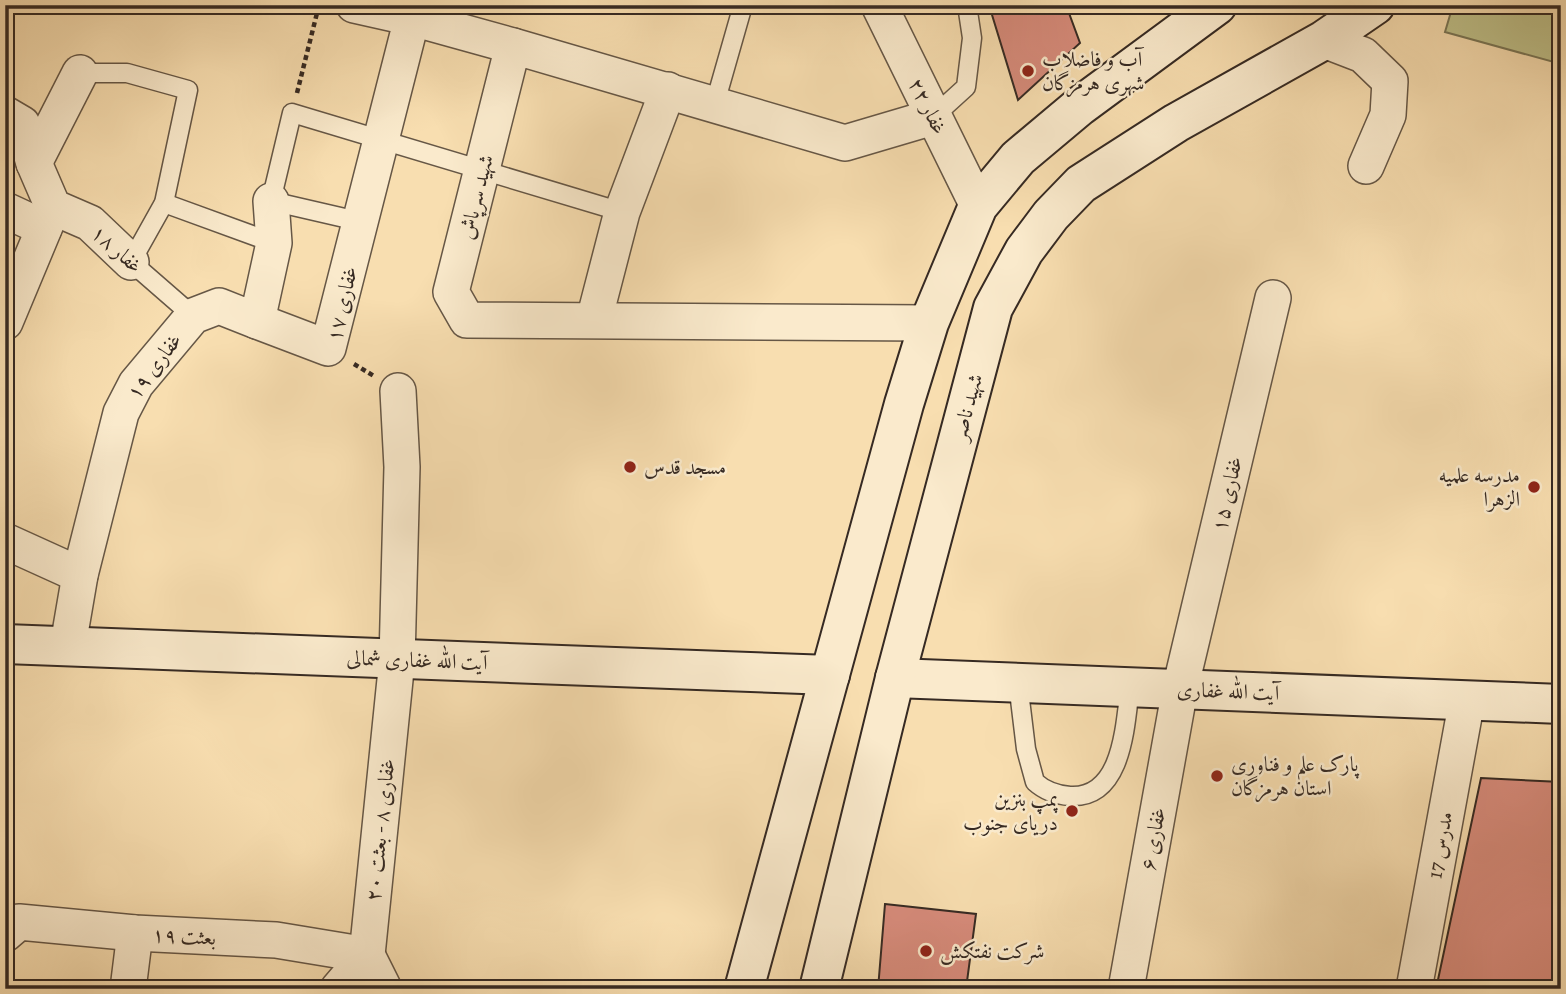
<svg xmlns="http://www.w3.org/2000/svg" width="1566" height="994" font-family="Alegreya,Amiri,serif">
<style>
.green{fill:#bfc18a;stroke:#7a7656;stroke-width:2}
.building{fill:#d78b7b;stroke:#362a23;stroke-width:2}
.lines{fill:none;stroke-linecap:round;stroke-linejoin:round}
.lane-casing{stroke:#665746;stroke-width:21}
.street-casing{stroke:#665746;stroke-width:38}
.secondary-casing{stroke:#362a23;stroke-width:42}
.path{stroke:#362a23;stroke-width:4.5;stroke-dasharray:5 3.5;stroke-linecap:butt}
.lane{stroke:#faeacc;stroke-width:18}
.street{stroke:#faeacc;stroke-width:35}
.secondary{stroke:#faeacc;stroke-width:38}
.poi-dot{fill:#8f2418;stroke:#faeacc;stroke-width:2.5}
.labels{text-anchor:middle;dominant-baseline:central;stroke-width:5;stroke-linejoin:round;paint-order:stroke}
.poi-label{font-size:21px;fill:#362a23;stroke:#faeacc;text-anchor:start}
.street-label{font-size:21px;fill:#362a23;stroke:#faeacc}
</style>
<rect width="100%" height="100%" fill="#f8deb0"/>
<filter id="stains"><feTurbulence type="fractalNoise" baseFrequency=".00286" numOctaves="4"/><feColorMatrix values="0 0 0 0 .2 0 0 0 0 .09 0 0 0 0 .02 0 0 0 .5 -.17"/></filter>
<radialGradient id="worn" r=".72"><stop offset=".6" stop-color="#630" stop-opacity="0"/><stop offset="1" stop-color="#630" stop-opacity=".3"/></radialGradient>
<polygon class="green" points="1453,5 1561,5 1561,64 1445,32"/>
<g class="building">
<polygon points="989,5 1066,5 1080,43 1018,100"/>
<polygon points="1481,778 1561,782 1561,989 1436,989"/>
<polygon points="885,904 976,914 966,989 878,989"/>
</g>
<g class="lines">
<defs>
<g id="lane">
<polyline points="80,73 127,73 188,90 164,203 131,262 193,316"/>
<polyline points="715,103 743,5"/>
<polyline points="933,117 966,87 972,38 967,5"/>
<polyline points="164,203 274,243"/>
<polyline points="362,222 271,201 292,113 622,212"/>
<path d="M1018,683l8,66 9,33c10,9 21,13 35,14 53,3 55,-71 60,-109"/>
</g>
<g id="street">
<polyline points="879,5 978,206"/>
<polyline points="412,18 513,46"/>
<polyline points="1324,40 1363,55 1390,81 1388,115 1366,166"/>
<polyline points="5,114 22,124 34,163 53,207 90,223 131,262"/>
<polyline points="34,163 80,73"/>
<polyline points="5,210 44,228"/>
<polyline points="594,320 622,212 668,90"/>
<polyline points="257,321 328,348 412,18 354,5"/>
<polyline points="5,322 53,207"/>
<polyline points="929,323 467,320 451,292 513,46 845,143 933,117"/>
<polyline points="5,541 80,575"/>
<polyline points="68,645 80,575 121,413 136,384 193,316 219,306 257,321 274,243 271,201"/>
<polyline points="5,934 19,922 135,933 276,940 367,955 384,989"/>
<polyline points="128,989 135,933"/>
<polyline points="338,989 367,955 397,660 402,467 398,391"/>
<polyline points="1126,989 1180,689 1273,298"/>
<polyline points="1414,989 1467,700"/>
</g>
<g id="secondary">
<polyline points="5,644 830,675"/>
<polyline points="895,678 1561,704"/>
<polyline points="744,989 904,404 929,323 978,206 1018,158 1080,106 1217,5"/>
<polyline points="819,989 895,678 993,308 1024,251 1051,215 1081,184 1176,123 1324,40 1375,5"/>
</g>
</defs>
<use href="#lane" class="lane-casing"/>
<use href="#street" class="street-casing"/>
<use href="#secondary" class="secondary-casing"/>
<g class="path">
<polyline points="297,93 319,5"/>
<polyline points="354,364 374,376"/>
</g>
<use href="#lane" class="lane"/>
<use href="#street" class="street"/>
<use href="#secondary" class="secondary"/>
</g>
<g class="poi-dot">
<circle cx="1028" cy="71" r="7"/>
<circle cx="630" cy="467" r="7"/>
<circle cx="1534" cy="487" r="7"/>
<circle cx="1217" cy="776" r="7"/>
<circle cx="1072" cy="811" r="7"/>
<circle cx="926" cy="951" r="7"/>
</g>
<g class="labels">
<g class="poi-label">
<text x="1042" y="59">آب و فاضلاب<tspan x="1042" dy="24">شهری هرمزگان</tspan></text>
<text x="644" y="467">مسجد قدس</text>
<text x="1520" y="475" text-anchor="end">مدرسه علمیه<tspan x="1520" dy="24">الزهرا</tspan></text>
<text x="1231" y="764">پارک علم و فناوری<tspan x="1231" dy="24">استان هرمزگان</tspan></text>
<text x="1058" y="799" text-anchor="end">پمپ بنزین<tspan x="1058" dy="24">دریای جنوب</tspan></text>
<text x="940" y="951">شرکت نفتکش</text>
</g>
<g class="street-label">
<text transform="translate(928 106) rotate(64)">غفار ۲۲</text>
<text transform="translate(476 197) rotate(-76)">شهید سرپاش</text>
<text transform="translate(117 249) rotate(42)">غفار ۱۸</text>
<text transform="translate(342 304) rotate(-77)">غفاری ۱۷</text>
<text transform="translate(154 366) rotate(-53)">غفاری ۱۹</text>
<text transform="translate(967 407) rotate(-75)">شهید ناصر</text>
<text transform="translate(1227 494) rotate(-77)">غفاری ۱۵</text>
<text transform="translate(417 660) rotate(2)">آیت الله غفاری شمالی</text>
<text transform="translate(1228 691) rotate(2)">آیت الله غفاری</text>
<text transform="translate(380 830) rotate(-84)">غفاری ۸ - بعثت ۲۰</text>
<text transform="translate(1153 839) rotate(-80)">غفاری ۶</text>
<text transform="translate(1440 845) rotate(-80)">مدرس 17</text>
<text transform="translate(184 936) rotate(3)">بعثت ۱۹</text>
</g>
</g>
<rect width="1566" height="994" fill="none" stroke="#f8deb0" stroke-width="28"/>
<rect x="7" y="7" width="1552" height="980" fill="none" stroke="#362a23" stroke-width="3.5"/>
<rect x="14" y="14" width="1538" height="966" fill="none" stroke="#362a23" stroke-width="2"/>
<rect width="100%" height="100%" filter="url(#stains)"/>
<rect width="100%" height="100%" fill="url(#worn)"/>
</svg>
